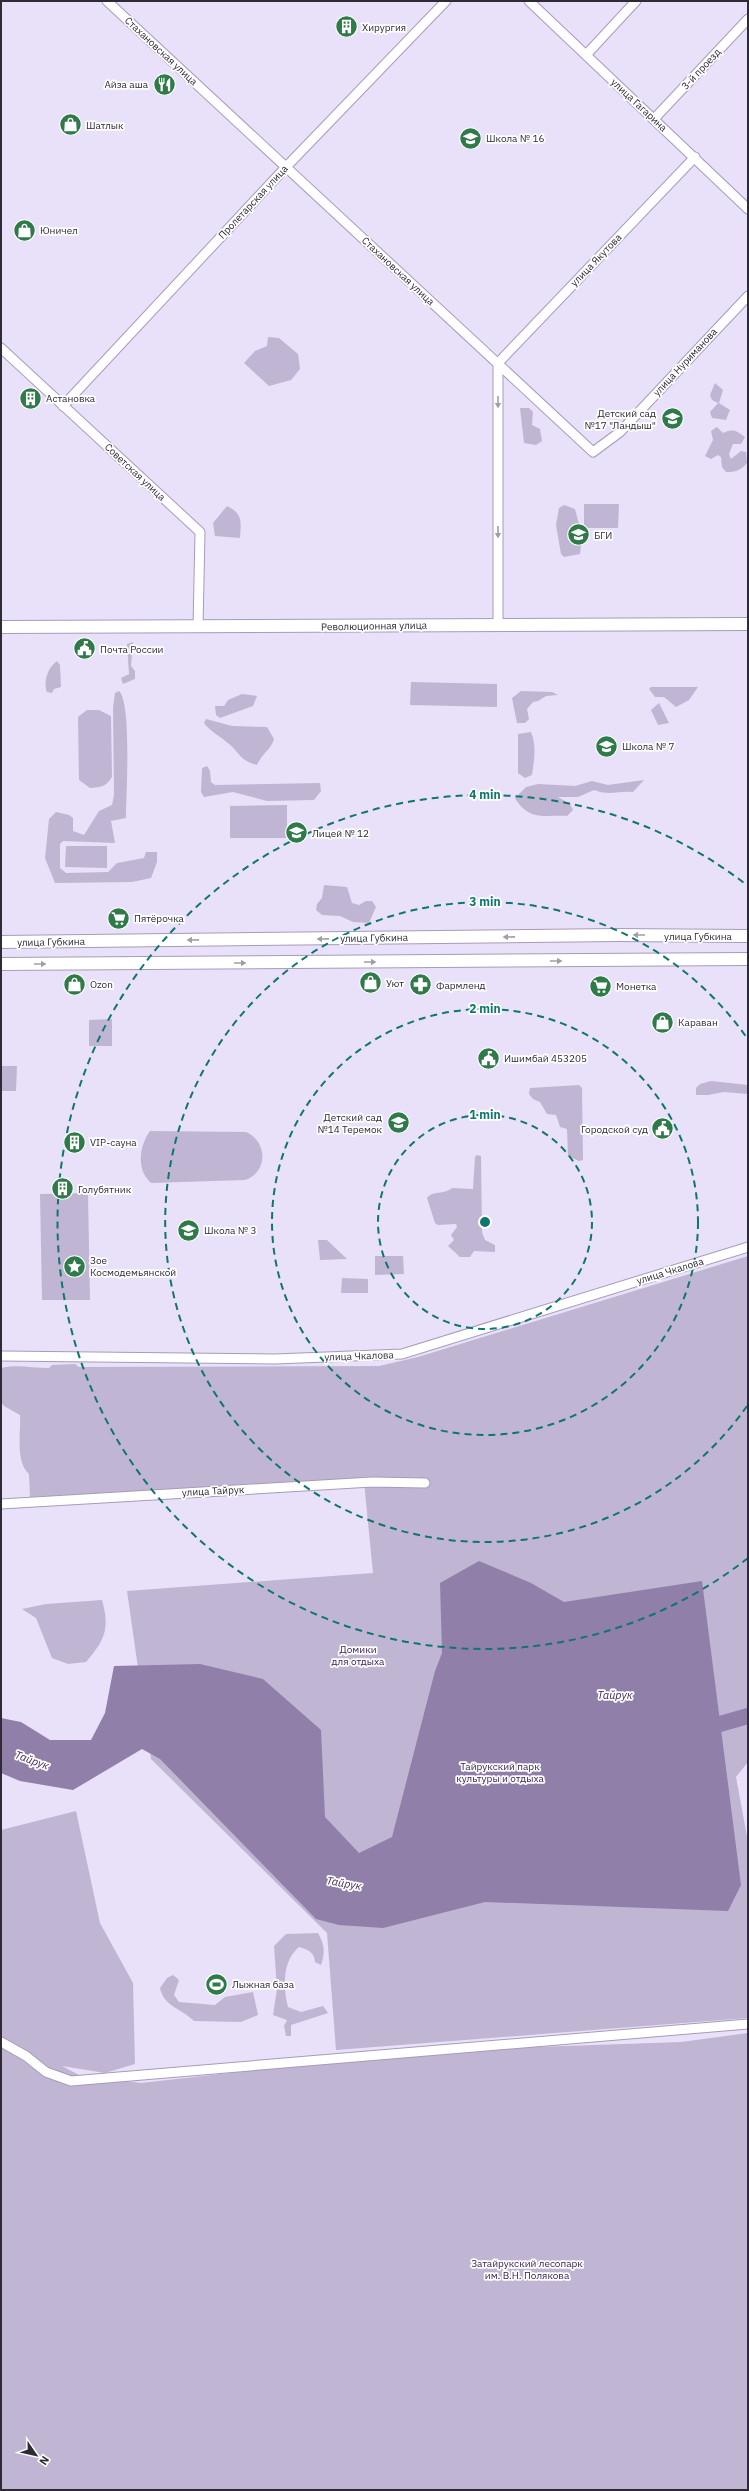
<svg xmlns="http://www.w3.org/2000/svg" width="749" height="2491" font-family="'IBM Plex Sans',sans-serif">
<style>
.green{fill:#c0b6d3}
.water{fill:#8f7fa9}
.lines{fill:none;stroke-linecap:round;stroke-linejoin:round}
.river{stroke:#8f7fa9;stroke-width:16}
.street-casing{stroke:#a79bba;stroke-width:11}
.secondary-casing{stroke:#a79bba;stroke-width:14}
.street{stroke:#fff;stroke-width:9}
.secondary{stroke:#fff;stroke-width:12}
.oneway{fill:#a19fa5}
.ring{fill:none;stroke:#0f766e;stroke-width:2;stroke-dasharray:7 5}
.labels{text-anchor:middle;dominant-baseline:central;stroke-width:3.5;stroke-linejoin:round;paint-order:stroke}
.poi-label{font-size:10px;fill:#2e2a36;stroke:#fff;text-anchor:start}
.street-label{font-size:10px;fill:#2e2a36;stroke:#fff}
.park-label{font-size:10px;fill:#3b2258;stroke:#fff}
.water-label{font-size:11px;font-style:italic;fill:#3d255b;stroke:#fff}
.centre{fill:#0f766e;stroke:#fff;stroke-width:2}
.ring-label{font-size:12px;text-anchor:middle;font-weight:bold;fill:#0f766e;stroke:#fff;stroke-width:3.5;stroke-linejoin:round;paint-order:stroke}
</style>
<rect width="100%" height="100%" fill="#e9e0fa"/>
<g class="green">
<polygon points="268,337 279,338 298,354 300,369 291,380 269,386 244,363 255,351 267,346"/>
<polygon points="715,383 723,390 719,403 730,410 726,420 712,418 710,412 718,403 712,400 710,395"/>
<polygon points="520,408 529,408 533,412 532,425 540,429 542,441 536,445 524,443"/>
<path d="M717,427l6,6c10,-5 14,-2 22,4l-4,7h-8l-4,10 2,5 10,-8 5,1 1,11c-7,8 -11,9 -21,9l-4,-5 -1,-10 -3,-2 -7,4 -6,-3 8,-16 -2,-9z"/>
<polygon points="584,504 619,504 618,528 584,528"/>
<polygon points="564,505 575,509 582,536 580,554 564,557 561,554 556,525 559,508"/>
<path d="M227,506c16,8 14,15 13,32l-25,-2 -2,-13z"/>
<polygon points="133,642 131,666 135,671 135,679 123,684 121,678 129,674 127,644"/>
<path d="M57,661l3,4 1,22 -7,2 -2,4 -5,-1c-4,-10 1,-25 10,-31z"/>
<polygon points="411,682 497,684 497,707 410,705"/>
<polygon points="651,687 698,687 689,700 676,707 664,697 655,697 649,689"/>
<path d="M119,691c13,12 7,105 7,127l-15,3 4,22 -52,-2 -3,3v24l6,5 42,-1 9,-9 27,-5 2,-6h11v10l-6,16 -19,4 -77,1 -10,-25 4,-39 7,-7 13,3 4,3v13l11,4 15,-24 13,-6 2,-10 -1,-88 2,-14z"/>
<polygon points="521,691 552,692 558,695 546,696 538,701 533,702 527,709 529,719 525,723 517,723 512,698"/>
<polygon points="242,694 257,696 253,706 220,718 216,715 215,706 224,706 228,700"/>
<polygon points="659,703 669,723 658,725 651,710"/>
<path d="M87,710h12l12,6 1,61c-6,10 -11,10 -22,11l-11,-8 -1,-63z"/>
<path d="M206,719l26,7 35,1 7,12c-3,11 -12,14 -17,26 -18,-5 -17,-12 -28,-21 -9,-8 -18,-12 -25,-21z"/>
<path d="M531,732c6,15 3,28 1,43l-7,3 -7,-5v-39z"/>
<polygon points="207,766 210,771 211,782 215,785 320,783 321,791 314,800 267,801 233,792 204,797 201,792 202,768"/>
<path d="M644,780l-11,12c-17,-1 -22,4 -39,-2l-16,7h-20l12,7 3,6 -6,6c-25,-1 -38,5 -52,-18l11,-11 12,-3 37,2 17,-5 16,4z"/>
<polygon points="287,805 287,838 230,838 230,806"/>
<polygon points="66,846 107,846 107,868 65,867"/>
<polygon points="324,885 347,887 352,903 359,905 366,901 372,901 376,907 369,923 353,922 340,916 322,915 316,910 317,904 322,898"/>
<polygon points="112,1019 112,1046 89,1046 89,1020"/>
<polygon points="1,1066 17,1066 16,1091 1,1091"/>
<polygon points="711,1081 748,1085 748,1094 724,1092 708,1095 696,1095 696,1088 700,1084"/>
<polygon points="579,1085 582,1088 583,1160 579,1161 568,1156 567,1129 560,1127 556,1115 547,1114 540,1102 533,1099 529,1094 530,1088"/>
<path d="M150,1131l96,1c22,10 22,40 -1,48l-94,3c-15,-13 -12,-37 -1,-52z"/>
<path d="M477,1155l4,1 1,76 3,8 10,5v7l-21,-1 -4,6h-10l-12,-11 6,-6 -3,-5 6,-8 -1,-3 -18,1 -3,-2 -8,-25c6,-8 17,-3 25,-10l21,1 2,-32z"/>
<polygon points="88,1193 90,1300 42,1300 40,1194"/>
<polygon points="318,1240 327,1240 347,1259 320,1260"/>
<polygon points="375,1256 403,1256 404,1274 375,1275"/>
<path d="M748,1256v506l-12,15 12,65v176l-412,32 -9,-117 -176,-174 -24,-168 246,-18 -9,-91 -334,15 -1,-23c-14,-13 -8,-41 -9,-59l-16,-9 -3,-4v-34c14,-4 32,0 48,0l3,-3 23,-1 4,3 300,-1 39,-9z"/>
<polygon points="342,1278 368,1279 368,1293 341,1293"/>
<path d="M102,1600c8,29 3,40 -16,62l-18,2 -16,-6 -16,-40 -14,-9 24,-5z"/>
<polygon points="76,1811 100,1923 133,1983 135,2064 105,2073 62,2066 79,2075 141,2083 423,2051 681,2042 748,2033 748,2490 1,2490 1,1830"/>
<path d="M318,1933c7,12 7,20 3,32l-6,-3c-1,-10 -6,-12 -16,-15 -17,14 -16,41 -11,60l13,5 22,-6 5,7 -37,12v11h-5l-2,-10 3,-6 -14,-5 4,-26 -3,-43 12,-12z"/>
<path d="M173,1975l6,5 -5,15 5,7 36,3 10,-8 28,-5 5,23 -17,7 -47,-1c-13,-13 -30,-14 -34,-33l7,-10z"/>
</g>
<polygon class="water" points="479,1561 531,1583 564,1602 702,1581 741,1885 728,1911 485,1902 383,1928 339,1925 316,1919 160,1759 142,1749 73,1790 20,1781 1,1773 1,1718 21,1722 50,1740 91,1740 105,1713 114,1666 200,1664 263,1679 321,1730 325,1817 359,1853 392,1837 435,1671 442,1653 440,1583"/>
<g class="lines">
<polyline class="river" points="699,1730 748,1716"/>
<defs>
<g id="street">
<polyline points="107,1 593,452 620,432 748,296"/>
<polyline points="529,1 748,209"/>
<polyline points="586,55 636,1"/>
<polyline points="654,119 748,19"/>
<polyline points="1,348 200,532 198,627"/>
<polyline points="498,363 695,157"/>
<polyline points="63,406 286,167 446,1"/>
<polyline points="498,625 498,363"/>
<polyline points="1,1356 275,1359 402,1354 748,1247"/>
<polyline points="1,1504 372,1482 425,1483"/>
<polyline points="1,2042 26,2056 46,2072 71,2081 748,2024"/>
</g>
<g id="secondary">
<polyline points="1,627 748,624"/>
<polyline points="1,942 616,935 748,936"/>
<polyline points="1,964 748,959"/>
</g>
</defs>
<use href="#street" class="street-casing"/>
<use href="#secondary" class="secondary-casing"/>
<use href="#street" class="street"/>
<use href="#secondary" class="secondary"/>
</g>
<defs><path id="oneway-solid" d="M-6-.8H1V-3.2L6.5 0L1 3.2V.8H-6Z"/></defs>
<g class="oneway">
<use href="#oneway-solid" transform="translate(498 402) rotate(90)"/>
<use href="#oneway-solid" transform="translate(498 532) rotate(90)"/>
<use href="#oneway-solid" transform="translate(639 935) rotate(-180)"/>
<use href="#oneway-solid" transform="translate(509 937) rotate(179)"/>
<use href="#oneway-solid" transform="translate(323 939) rotate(179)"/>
<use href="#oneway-solid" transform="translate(193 940) rotate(179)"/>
<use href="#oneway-solid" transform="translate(556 961)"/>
<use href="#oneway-solid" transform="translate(370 962)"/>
<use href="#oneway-solid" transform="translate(240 963)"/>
<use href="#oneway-solid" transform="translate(40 964)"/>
</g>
<g class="ring">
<circle cx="485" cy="1222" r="107"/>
<circle cx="485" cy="1222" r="213"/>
<path d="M747 1406A320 320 0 1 1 747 1038"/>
<path d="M748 1558A427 427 0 1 1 748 886"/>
</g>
<defs>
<symbol id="building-disc" viewBox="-11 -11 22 22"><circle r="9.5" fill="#2e7a49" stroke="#fff"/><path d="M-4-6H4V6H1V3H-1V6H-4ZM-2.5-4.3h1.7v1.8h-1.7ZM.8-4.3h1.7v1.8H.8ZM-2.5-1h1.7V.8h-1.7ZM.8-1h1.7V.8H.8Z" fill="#fff"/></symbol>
<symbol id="restaurant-disc" viewBox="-11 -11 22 22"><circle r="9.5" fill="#2e7a49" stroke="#fff"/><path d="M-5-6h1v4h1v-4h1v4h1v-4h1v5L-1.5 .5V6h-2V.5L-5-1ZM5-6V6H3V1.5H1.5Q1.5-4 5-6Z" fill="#fff"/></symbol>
<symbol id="shop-disc" viewBox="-11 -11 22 22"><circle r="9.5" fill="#2e7a49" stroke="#fff"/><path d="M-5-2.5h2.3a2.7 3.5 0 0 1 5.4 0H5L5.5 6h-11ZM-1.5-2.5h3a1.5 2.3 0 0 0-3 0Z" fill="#fff"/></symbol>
<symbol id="school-disc" viewBox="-11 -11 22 22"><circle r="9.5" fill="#2e7a49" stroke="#fff"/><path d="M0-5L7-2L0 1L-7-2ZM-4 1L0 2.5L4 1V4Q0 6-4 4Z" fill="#fff"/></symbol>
<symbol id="civic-disc" viewBox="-11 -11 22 22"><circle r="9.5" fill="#2e7a49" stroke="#fff"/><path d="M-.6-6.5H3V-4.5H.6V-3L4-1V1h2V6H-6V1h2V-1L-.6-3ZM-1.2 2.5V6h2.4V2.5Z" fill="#fff"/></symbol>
<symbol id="supermarket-disc" viewBox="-11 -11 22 22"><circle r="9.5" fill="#2e7a49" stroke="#fff"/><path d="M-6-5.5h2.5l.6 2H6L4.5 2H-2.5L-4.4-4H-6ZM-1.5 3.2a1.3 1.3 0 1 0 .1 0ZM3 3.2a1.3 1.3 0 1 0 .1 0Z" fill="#fff"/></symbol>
<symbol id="pharmacy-disc" viewBox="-11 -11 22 22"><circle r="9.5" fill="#2e7a49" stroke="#fff"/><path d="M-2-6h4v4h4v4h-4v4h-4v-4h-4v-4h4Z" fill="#fff"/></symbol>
<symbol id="sight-disc" viewBox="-11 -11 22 22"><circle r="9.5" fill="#2e7a49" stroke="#fff"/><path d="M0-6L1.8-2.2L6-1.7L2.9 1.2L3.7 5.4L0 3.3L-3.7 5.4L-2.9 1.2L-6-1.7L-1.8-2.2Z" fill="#fff"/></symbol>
<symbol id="stadium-disc" viewBox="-11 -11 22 22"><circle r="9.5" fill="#2e7a49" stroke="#fff"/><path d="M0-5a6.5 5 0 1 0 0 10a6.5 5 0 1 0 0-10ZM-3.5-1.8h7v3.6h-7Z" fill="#fff"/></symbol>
</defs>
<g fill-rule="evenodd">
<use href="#building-disc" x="334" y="14" width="25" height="25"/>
<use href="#restaurant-disc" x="152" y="72" width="25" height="25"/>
<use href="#shop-disc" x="58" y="112" width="25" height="25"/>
<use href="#school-disc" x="458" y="126" width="25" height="25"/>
<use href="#shop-disc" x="12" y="218" width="25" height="25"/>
<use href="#building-disc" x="18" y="386" width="25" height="25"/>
<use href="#school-disc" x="660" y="406" width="25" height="25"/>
<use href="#school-disc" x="566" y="522" width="25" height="25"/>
<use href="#civic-disc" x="72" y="636" width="25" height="25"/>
<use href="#school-disc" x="594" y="734" width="25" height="25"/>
<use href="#school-disc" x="284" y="820" width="25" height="25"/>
<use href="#supermarket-disc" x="106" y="906" width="25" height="25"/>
<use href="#shop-disc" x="358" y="970" width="25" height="25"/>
<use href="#shop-disc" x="62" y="972" width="25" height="25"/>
<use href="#pharmacy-disc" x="408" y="972" width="25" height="25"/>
<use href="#supermarket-disc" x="588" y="974" width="25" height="25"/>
<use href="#shop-disc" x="650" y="1010" width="25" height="25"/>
<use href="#civic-disc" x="476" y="1046" width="25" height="25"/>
<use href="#school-disc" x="386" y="1110" width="25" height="25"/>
<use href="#civic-disc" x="650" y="1116" width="25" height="25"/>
<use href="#building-disc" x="62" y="1130" width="25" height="25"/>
<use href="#building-disc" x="50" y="1176" width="25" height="25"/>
<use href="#school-disc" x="176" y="1218" width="25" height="25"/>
<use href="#sight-disc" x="62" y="1254" width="25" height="25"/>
<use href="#stadium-disc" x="204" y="1972" width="25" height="25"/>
</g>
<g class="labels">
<g class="poi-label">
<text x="362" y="27">Хирургия</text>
<text x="148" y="84" text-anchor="end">Айза аша</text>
<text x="86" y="125">Шатлык</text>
<text x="486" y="138">Школа № 16</text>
<text x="40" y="230">Юничел</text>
<text x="46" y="398">Астановка</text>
<text x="656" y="413" text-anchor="end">Детский сад<tspan x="656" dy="12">№17 "Ландыш"</tspan></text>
<text x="594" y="535">БГИ</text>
<text x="100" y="649">Почта России</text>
<text x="622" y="746">Школа № 7</text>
<text x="312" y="833">Лицей № 12</text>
<text x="134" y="918">Пятёрочка</text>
<text x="386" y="983">Уют</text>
<text x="90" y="984">Ozon</text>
<text x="436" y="985">Фармленд</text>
<text x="616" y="986">Монетка</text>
<text x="678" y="1022">Караван</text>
<text x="504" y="1058">Ишимбай 453205</text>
<text x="382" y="1117" text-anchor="end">Детский сад<tspan x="382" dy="12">№14 Теремок</tspan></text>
<text x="648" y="1129" text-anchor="end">Городской суд</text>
<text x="90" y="1142">VIP-сауна</text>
<text x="78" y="1189">Голубятник</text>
<text x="204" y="1230">Школа № 3</text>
<text x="90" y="1260">Зое<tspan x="90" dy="12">Космодемьянской</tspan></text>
<text x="232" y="1984">Лыжная база</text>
</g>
<g class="street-label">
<text transform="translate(161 51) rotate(43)">Стахановская улица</text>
<text transform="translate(701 69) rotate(-47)">3-й проезд</text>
<text transform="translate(639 105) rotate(43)">улица Гагарина</text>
<text transform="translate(253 202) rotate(-47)">Пролетарская улица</text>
<text transform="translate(596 260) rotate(-46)">улица Якутова</text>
<text transform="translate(398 271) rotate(43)">Стахановская улица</text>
<text transform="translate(685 362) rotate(-47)">улица Нуриманова</text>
<text transform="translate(135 472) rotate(43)">Советская улица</text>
<text transform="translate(374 626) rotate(-1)">Революционная улица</text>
<text x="698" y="936">улица Губкина</text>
<text transform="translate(374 938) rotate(-1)">улица Губкина</text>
<text transform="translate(51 942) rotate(-1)">улица Губкина</text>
<text transform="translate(670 1271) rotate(-17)">улица Чкалова</text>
<text transform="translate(359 1356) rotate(-2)">улица Чкалова</text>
<text transform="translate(213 1491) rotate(-3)">улица Тайрук</text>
</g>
<g class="park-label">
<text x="358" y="1649">Домики<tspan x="358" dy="12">для отдыха</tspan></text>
<text x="500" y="1766">Тайрукский парк<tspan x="500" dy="12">культуры и отдыха</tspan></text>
<text x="527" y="2263">Затайрукский лесопарк<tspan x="527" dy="12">им. В.Н. Полякова</tspan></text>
</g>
<g class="water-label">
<text x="615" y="1695">Тайрук</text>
<text transform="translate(32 1760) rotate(20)">Тайрук</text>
<text transform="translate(344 1883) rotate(10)">Тайрук</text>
</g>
</g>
<circle cx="485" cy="1222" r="6" class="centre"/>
<g class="ring-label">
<text x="485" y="799">4 min</text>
<text x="485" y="906">3 min</text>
<text x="485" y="1013">2 min</text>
<text x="485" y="1119">1 min</text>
</g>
<rect width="749" height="2491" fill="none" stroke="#2e2a36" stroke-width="4"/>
<g transform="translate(36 2455) rotate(124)" stroke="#ffffff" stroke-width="3" paint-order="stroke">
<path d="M0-3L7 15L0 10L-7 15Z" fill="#2e2a36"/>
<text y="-6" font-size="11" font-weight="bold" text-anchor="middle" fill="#2e2a36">N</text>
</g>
</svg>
